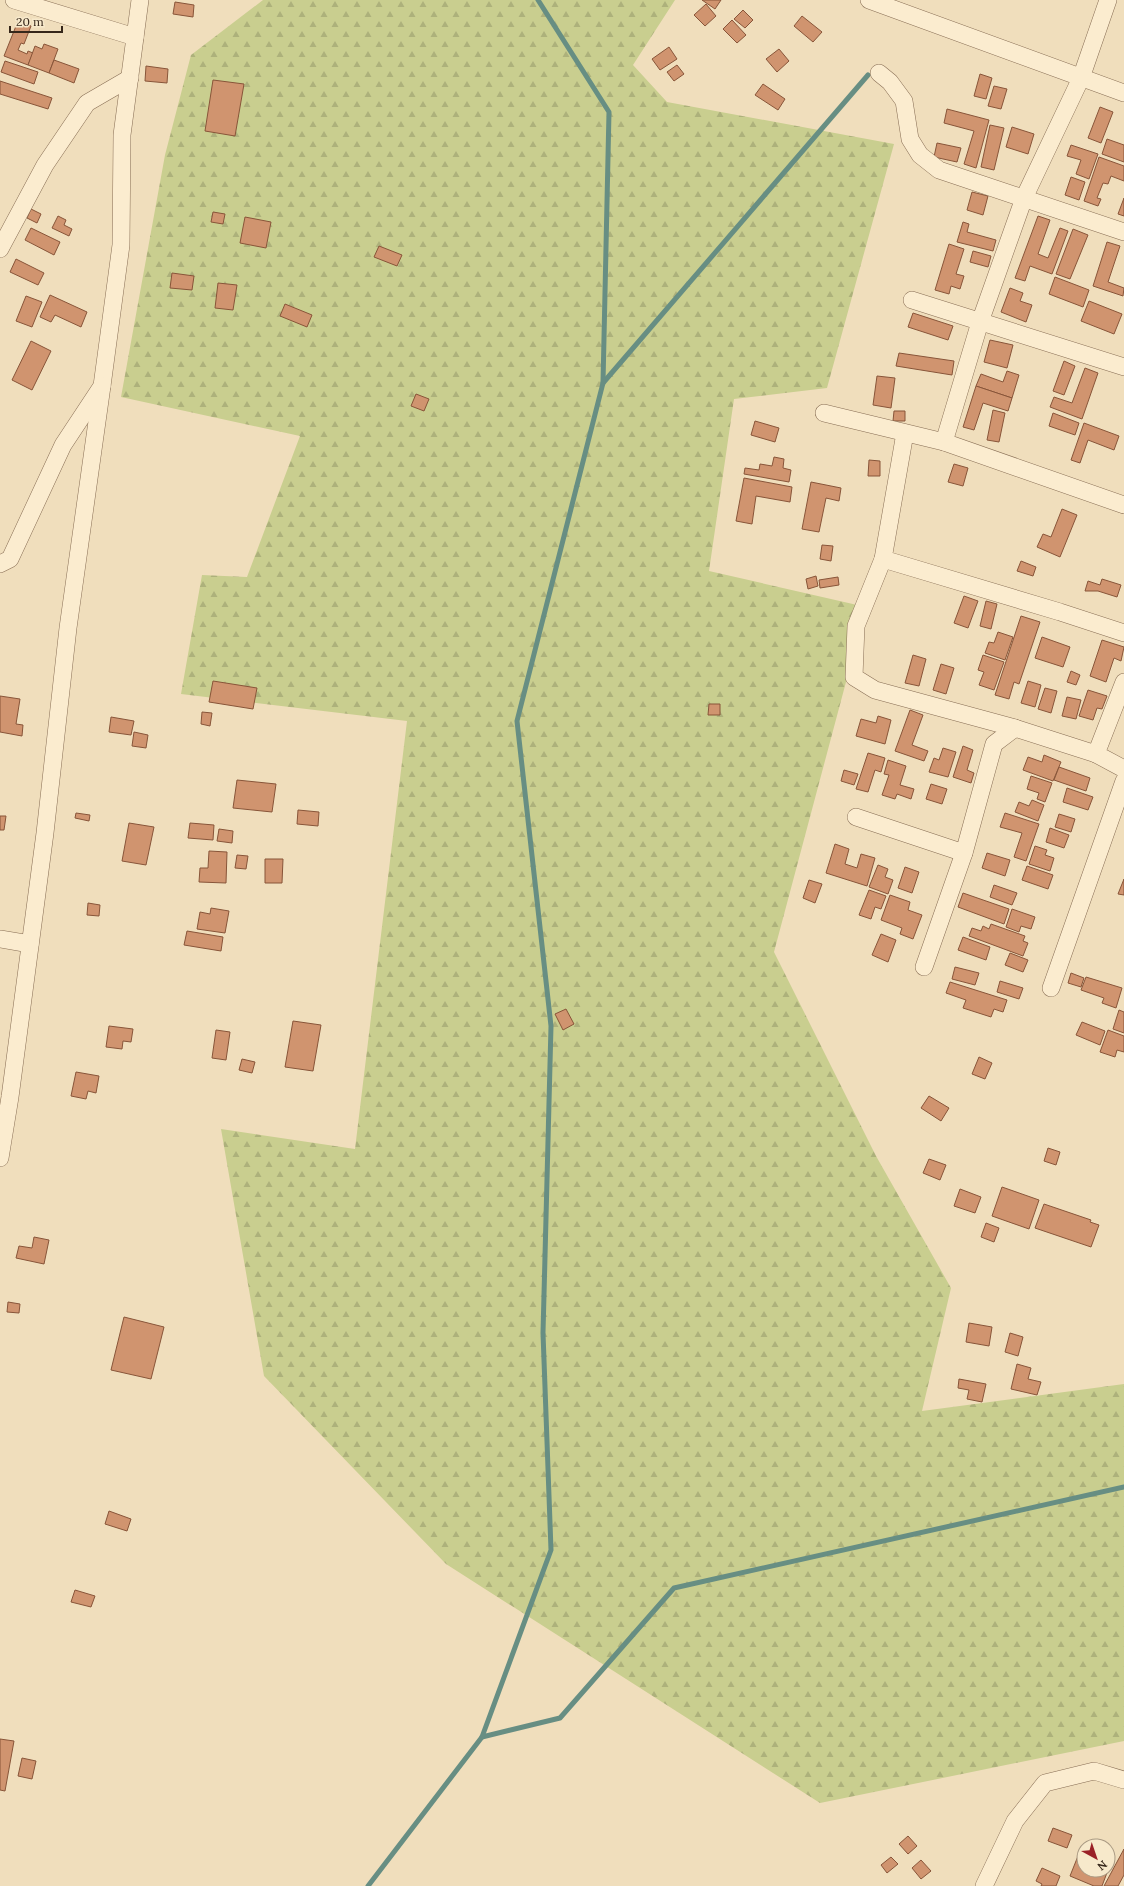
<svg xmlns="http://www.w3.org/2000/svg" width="1124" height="1886" font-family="Lora,serif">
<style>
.forest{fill:url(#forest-firs)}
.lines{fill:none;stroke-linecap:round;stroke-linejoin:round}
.stream{stroke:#678e83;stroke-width:5}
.building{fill:#d0946f;stroke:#885539}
.minor-casing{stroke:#886e55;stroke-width:18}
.minor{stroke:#fbeccf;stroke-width:17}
</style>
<defs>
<pattern id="forest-firs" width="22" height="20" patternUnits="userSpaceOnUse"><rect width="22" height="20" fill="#c9ce8f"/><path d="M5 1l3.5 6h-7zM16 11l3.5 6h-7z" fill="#adb17b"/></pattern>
</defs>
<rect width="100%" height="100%" fill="#f0debc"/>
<polygon class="forest" points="263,0 675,0 633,65 667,102 894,144 827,388 734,399 709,571 866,607 774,952 876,1156 951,1288 922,1411 1124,1384 1124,1741 820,1803 446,1564 264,1376 221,1129 355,1149 407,721 181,694 202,575 247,577 300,436 121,397 165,155 191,55"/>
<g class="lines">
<g class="stream">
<polyline points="603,383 868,75"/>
<polyline points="482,1737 560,1718 674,1588 1124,1487"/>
<polyline points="368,1886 482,1737 551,1550 543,1333 551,1026 517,721 603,383 609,112 538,0"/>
</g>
</g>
<g class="building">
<polygon points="702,0 721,0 715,9"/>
<polygon points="175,2 194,5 193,17 173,14"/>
<polygon points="706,4 716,16 705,26 694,15"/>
<polygon points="743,10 753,20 745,28 734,19"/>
<polygon points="802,16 822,32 813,42 794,26"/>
<polygon points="732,20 746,35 737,43 723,29"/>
<polygon points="18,21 31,26 24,44 21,43 18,50 27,54 28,51 33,53 28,65 4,56"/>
<polygon points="44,44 58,49 49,73 28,65 35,46 42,49"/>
<polygon points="669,47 677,59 660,70 652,59"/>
<polygon points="779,49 789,61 777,72 766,59"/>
<polygon points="54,60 79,69 74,83 49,73"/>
<polygon points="5,61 38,72 34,84 1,72"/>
<polygon points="677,65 684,74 674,81 667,72"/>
<polygon points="146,66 168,69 167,83 145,81"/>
<polygon points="980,74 992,78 986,99 974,96"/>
<polygon points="213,80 244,84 235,136 205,131"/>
<polygon points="0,81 52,98 48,109 0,94"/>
<polygon points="763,84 785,99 778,110 755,95"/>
<polygon points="994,86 1007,89 1001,109 988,106"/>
<polygon points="1100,107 1113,112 1101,143 1088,138"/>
<polygon points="947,109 989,120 976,168 964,164 974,131 944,123"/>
<polygon points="990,125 1004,128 994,170 981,167"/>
<polygon points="1012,127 1034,134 1028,154 1006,147"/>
<polygon points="1107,139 1124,145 1124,162 1102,154"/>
<polygon points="937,143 961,148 957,162 934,157"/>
<polygon points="1071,145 1098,154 1089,179 1076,174 1081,160 1067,156"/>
<polygon points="1099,157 1124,166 1124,181 1111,176 1108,184 1103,183 1097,198 1101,199 1098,206 1084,201"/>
<polygon points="1071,177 1085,182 1079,200 1065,195"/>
<polygon points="972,192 988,196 983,215 967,210"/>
<polygon points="1124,198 1124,216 1118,214"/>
<polygon points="31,209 41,214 37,223 27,218"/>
<polygon points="213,212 225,214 223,224 211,222"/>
<polygon points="58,216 66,220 64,225 72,229 69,236 52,228"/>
<polygon points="1038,216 1050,220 1038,254 1048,258 1060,228 1068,231 1052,274 1030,266 1025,281 1015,278"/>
<polygon points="245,217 271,222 266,248 240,243"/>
<polygon points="963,222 969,224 967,232 996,240 993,251 957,242"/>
<polygon points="31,228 60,242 54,255 25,240"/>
<polygon points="1073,229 1088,235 1070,279 1056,274"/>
<polygon points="1107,242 1120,246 1108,282 1124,288 1123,296 1093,286"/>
<polygon points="949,244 964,249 956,274 964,276 960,289 951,286 949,294 935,290"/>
<polygon points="379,246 402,255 397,266 374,257"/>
<polygon points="973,251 991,256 988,267 970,262"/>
<polygon points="16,259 44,273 38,285 10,272"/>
<polygon points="172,273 194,276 192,290 170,288"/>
<polygon points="1055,277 1089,290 1083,307 1049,294"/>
<polygon points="218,283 237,285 233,310 215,308"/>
<polygon points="1010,288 1023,293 1020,301 1032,305 1026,322 1001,312"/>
<polygon points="50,295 87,312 81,327 55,315 51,322 40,317"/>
<polygon points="26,296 42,302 32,327 16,321"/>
<polygon points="1089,301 1122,314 1114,334 1081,321"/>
<polygon points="285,304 312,315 307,327 280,316"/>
<polygon points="913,313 953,326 948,340 908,327"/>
<polygon points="990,340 1013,345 1007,368 984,362"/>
<polygon points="31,341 51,351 32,390 12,380"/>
<polygon points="899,353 954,361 952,375 896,366"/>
<polygon points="1064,361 1075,366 1064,395 1053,391"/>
<polygon points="1085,368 1098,373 1082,419 1050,407 1054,397 1072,403"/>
<polygon points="1007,371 1019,375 1012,398 976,386 981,374 1003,382"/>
<polygon points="877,376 895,378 891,408 873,405"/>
<polygon points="976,386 1012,398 1008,411 983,403 974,430 963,427"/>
<polygon points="416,394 429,399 424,411 411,406"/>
<polygon points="993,410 1005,413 999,442 987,440"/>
<polygon points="894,411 905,411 905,421 893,421"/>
<polygon points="1053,413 1079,423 1075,435 1049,426"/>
<polygon points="755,421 779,428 775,442 751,435"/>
<polygon points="1084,423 1119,436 1114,450 1088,440 1080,463 1071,460"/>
<polygon points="774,457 784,459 783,468 791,470 789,482 744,474 745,468 759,470 760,464 772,466"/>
<polygon points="869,460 880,461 880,476 868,476"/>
<polygon points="954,464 968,468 963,486 948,482"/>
<polygon points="744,478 792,487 790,502 756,496 752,524 736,521"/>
<polygon points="811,482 841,488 839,501 826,498 819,532 802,529"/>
<polygon points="1062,509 1077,515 1060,557 1037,547 1043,534 1051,537"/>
<polygon points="822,545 833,546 831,561 820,559"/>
<polygon points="1021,561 1036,567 1033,576 1017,571"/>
<polygon points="816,576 818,586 808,589 806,579"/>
<polygon points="838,577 839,585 820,588 819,580"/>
<polygon points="1102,579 1121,585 1117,597 1098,591 1085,591 1088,581 1100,585"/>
<polygon points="964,596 978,601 968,628 954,623"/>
<polygon points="986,601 997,604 991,629 980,626"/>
<polygon points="1021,616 1040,622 1019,684 1014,682 1009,699 995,695"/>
<polygon points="998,632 1013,637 1005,660 985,653 989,642 994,643"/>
<polygon points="1042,637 1070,647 1063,667 1035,658"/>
<polygon points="1102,640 1124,647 1121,661 1114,658 1106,682 1090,676"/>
<polygon points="913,655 926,659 919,686 905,683"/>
<polygon points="983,655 1004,662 994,690 979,685 984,672 978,670"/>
<polygon points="941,664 954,668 946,694 933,690"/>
<polygon points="1071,671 1080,675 1076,685 1067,682"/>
<polygon points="213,681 257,688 253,709 209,702"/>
<polygon points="1028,681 1041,685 1035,707 1021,703"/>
<polygon points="1045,688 1057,691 1051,713 1038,709"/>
<polygon points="1088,690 1107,696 1102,709 1097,708 1093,720 1079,716"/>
<polygon points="0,696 20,699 16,724 23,725 22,736 0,732"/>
<polygon points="1067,697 1081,700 1076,719 1062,716"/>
<polygon points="709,704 720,704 720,715 708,715"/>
<polygon points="910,710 923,715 912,745 928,751 924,761 895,751"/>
<polygon points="202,712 212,713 210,726 201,724"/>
<polygon points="878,716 891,720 885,744 856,736 861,719 876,723"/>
<polygon points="111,717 134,721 131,735 109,732"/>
<polygon points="134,732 148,735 146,748 132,746"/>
<polygon points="963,746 973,750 967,770 974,773 971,783 953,777"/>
<polygon points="943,748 956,752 948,777 929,772 934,758 939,760"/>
<polygon points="868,753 885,758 881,772 875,770 868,792 856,789"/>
<polygon points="1044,755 1061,762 1053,781 1023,770 1028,757 1042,762"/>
<polygon points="888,760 906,766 900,785 914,789 911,799 897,794 895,799 882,795 889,775 884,774"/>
<polygon points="1059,767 1090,778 1086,791 1054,780"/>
<polygon points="844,770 858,774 854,785 841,781"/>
<polygon points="1031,776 1052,783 1045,802 1037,799 1039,793 1027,789"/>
<polygon points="237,780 276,784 272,812 233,808"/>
<polygon points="931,784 947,789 942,804 926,799"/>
<polygon points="1067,788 1093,797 1088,810 1063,802"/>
<polygon points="1032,800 1044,805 1038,821 1015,812 1019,802 1029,806"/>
<polygon points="298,810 319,812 318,826 297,824"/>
<polygon points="76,813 90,815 89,821 75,818"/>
<polygon points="1005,813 1039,824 1026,861 1014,857 1022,833 1000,827"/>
<polygon points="1059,814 1075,819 1071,832 1055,827"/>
<polygon points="0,816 6,816 4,830 0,830"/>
<polygon points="129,823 154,827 146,865 122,861"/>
<polygon points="190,823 214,825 213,840 188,838"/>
<polygon points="1050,828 1069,835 1064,848 1046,842"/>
<polygon points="219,829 233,831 232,843 217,841"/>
<polygon points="835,844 849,849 845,864 857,868 861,854 875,858 867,886 826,873"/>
<polygon points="1035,846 1047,850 1045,855 1054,858 1050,871 1029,864"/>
<polygon points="209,851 227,852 226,883 199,882 200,868 208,868"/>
<polygon points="987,853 1010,860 1005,876 982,868"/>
<polygon points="237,855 248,856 246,869 235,868"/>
<polygon points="265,859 283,859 282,883 265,883"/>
<polygon points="878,865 888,869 885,877 893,880 888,894 869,887"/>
<polygon points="1027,866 1053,875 1048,889 1022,880"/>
<polygon points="905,867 919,872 912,893 898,888"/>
<polygon points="1124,879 1124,895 1118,894"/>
<polygon points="809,880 822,884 815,903 803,898"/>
<polygon points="994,885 1017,893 1012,905 990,897"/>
<polygon points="869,890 886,896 881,909 875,907 871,919 859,915"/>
<polygon points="963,893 1009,909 1004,924 958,907"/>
<polygon points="890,895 910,902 908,910 922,915 913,939 900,934 902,928 881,920"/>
<polygon points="88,903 100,905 99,916 87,915"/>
<polygon points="211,908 229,911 225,933 197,929 200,912 210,914"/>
<polygon points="1012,909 1035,917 1031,929 1021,926 1019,932 1006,927"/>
<polygon points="991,924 1025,936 1023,941 1028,943 1023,956 969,936 972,928 981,931 983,926 989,929"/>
<polygon points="187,931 223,937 221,951 184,945"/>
<polygon points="881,934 896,940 888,962 872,955"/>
<polygon points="963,937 990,947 986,960 958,950"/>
<polygon points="1010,953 1028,960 1023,972 1005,965"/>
<polygon points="955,967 979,973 975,985 952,979"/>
<polygon points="1071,973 1084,978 1081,987 1068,983"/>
<polygon points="1086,977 1122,988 1116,1008 1102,1003 1104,998 1081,990"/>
<polygon points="1000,981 1023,988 1019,999 997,992"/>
<polygon points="950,982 1007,1000 1003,1012 994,1009 991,1017 963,1008 966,1000 946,993"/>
<polygon points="566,1009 574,1024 563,1030 555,1014"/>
<polygon points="1119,1010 1124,1012 1124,1033 1113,1029"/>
<polygon points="293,1021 321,1025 313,1071 285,1067"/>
<polygon points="1082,1022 1105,1031 1100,1045 1076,1035"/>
<polygon points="109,1026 133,1029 131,1042 123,1041 122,1049 106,1047"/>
<polygon points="216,1030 230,1032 226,1060 212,1058"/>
<polygon points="1108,1030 1124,1036 1124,1052 1117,1050 1115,1057 1100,1052"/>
<polygon points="979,1057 992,1063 985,1079 972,1074"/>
<polygon points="242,1059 255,1062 252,1073 239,1070"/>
<polygon points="76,1072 99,1076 96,1093 88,1091 86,1099 71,1096"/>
<polygon points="929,1096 949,1108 941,1121 921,1108"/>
<polygon points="1048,1148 1060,1152 1056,1165 1044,1161"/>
<polygon points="929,1159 946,1165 940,1180 923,1173"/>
<polygon points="1002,1187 1039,1200 1029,1229 992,1216"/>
<polygon points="960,1189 981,1197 975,1213 954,1206"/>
<polygon points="1044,1204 1091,1220 1090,1222 1099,1225 1091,1247 1035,1228"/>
<polygon points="986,1223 999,1228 994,1242 981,1237"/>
<polygon points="34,1237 49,1240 44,1264 16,1258 19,1246 32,1248"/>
<polygon points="8,1302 20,1304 19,1313 7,1312"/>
<polygon points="124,1317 164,1327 151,1379 111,1370"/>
<polygon points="969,1323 992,1327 989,1346 966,1342"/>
<polygon points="1010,1333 1023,1337 1018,1356 1005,1352"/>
<polygon points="1017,1364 1031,1368 1028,1379 1041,1382 1037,1395 1011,1389"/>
<polygon points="959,1379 986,1384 982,1402 967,1399 969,1390 958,1388"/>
<polygon points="109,1511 131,1519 127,1531 105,1524"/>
<polygon points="75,1590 95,1596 91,1607 71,1602"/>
<polygon points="0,1739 14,1741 5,1791 0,1790"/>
<polygon points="22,1758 36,1761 32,1779 18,1776"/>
<polygon points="1053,1828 1072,1835 1067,1848 1048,1841"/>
<polygon points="908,1836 917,1846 908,1854 899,1844"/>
<polygon points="1124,1849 1124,1875 1118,1886 1104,1886"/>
<polygon points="1078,1856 1084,1859 1084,1870 1108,1870 1102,1886 1094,1886 1070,1876"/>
<polygon points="891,1857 898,1864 887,1873 881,1865"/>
<polygon points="921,1860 931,1871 921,1879 912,1868"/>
<polygon points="1042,1868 1060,1876 1056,1886 1041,1886 1042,1884 1036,1881"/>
</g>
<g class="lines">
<defs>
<g id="minor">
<polyline points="14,0 135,37"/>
<polyline points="869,0 1124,93"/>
<polyline points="1108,0 1081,78 1024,198 980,322 944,442 1124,505"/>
<polyline points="879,73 890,82 904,101 910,139 920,155 939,170 1124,232"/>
<polyline points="0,249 45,165 87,103 130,78"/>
<polyline points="912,300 1124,367"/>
<polyline points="824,413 944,442"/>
<polyline points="905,433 883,559 1060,612 1124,633"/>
<polyline points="883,559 856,626 854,677 875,690 1015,728"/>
<polyline points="0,564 10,559 63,445 102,386 121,245 122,135 140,0"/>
<polyline points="1124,682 1096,754 1124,769"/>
<polyline points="856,817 964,853"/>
<polyline points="0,939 30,944"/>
<polyline points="924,967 964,853 994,744 1015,728 1096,754"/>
<polyline points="1051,988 1124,781"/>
<polyline points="0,1158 10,1097 45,833 68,628 102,386"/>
<polyline points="984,1886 1015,1821 1045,1783 1094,1771 1124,1780"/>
</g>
</defs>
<use href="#minor" class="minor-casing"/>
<use href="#minor" class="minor"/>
</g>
<g transform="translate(1096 1858) rotate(140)"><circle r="19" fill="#f7e9cb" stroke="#aa9b84"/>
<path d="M0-3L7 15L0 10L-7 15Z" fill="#9a2127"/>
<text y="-6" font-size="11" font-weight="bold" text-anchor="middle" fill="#36271a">N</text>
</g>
<path d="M10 26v6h52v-6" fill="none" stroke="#36271a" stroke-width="2"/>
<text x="16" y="26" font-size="12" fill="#36271a" stroke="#f7e9cb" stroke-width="3" paint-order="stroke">20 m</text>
</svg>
